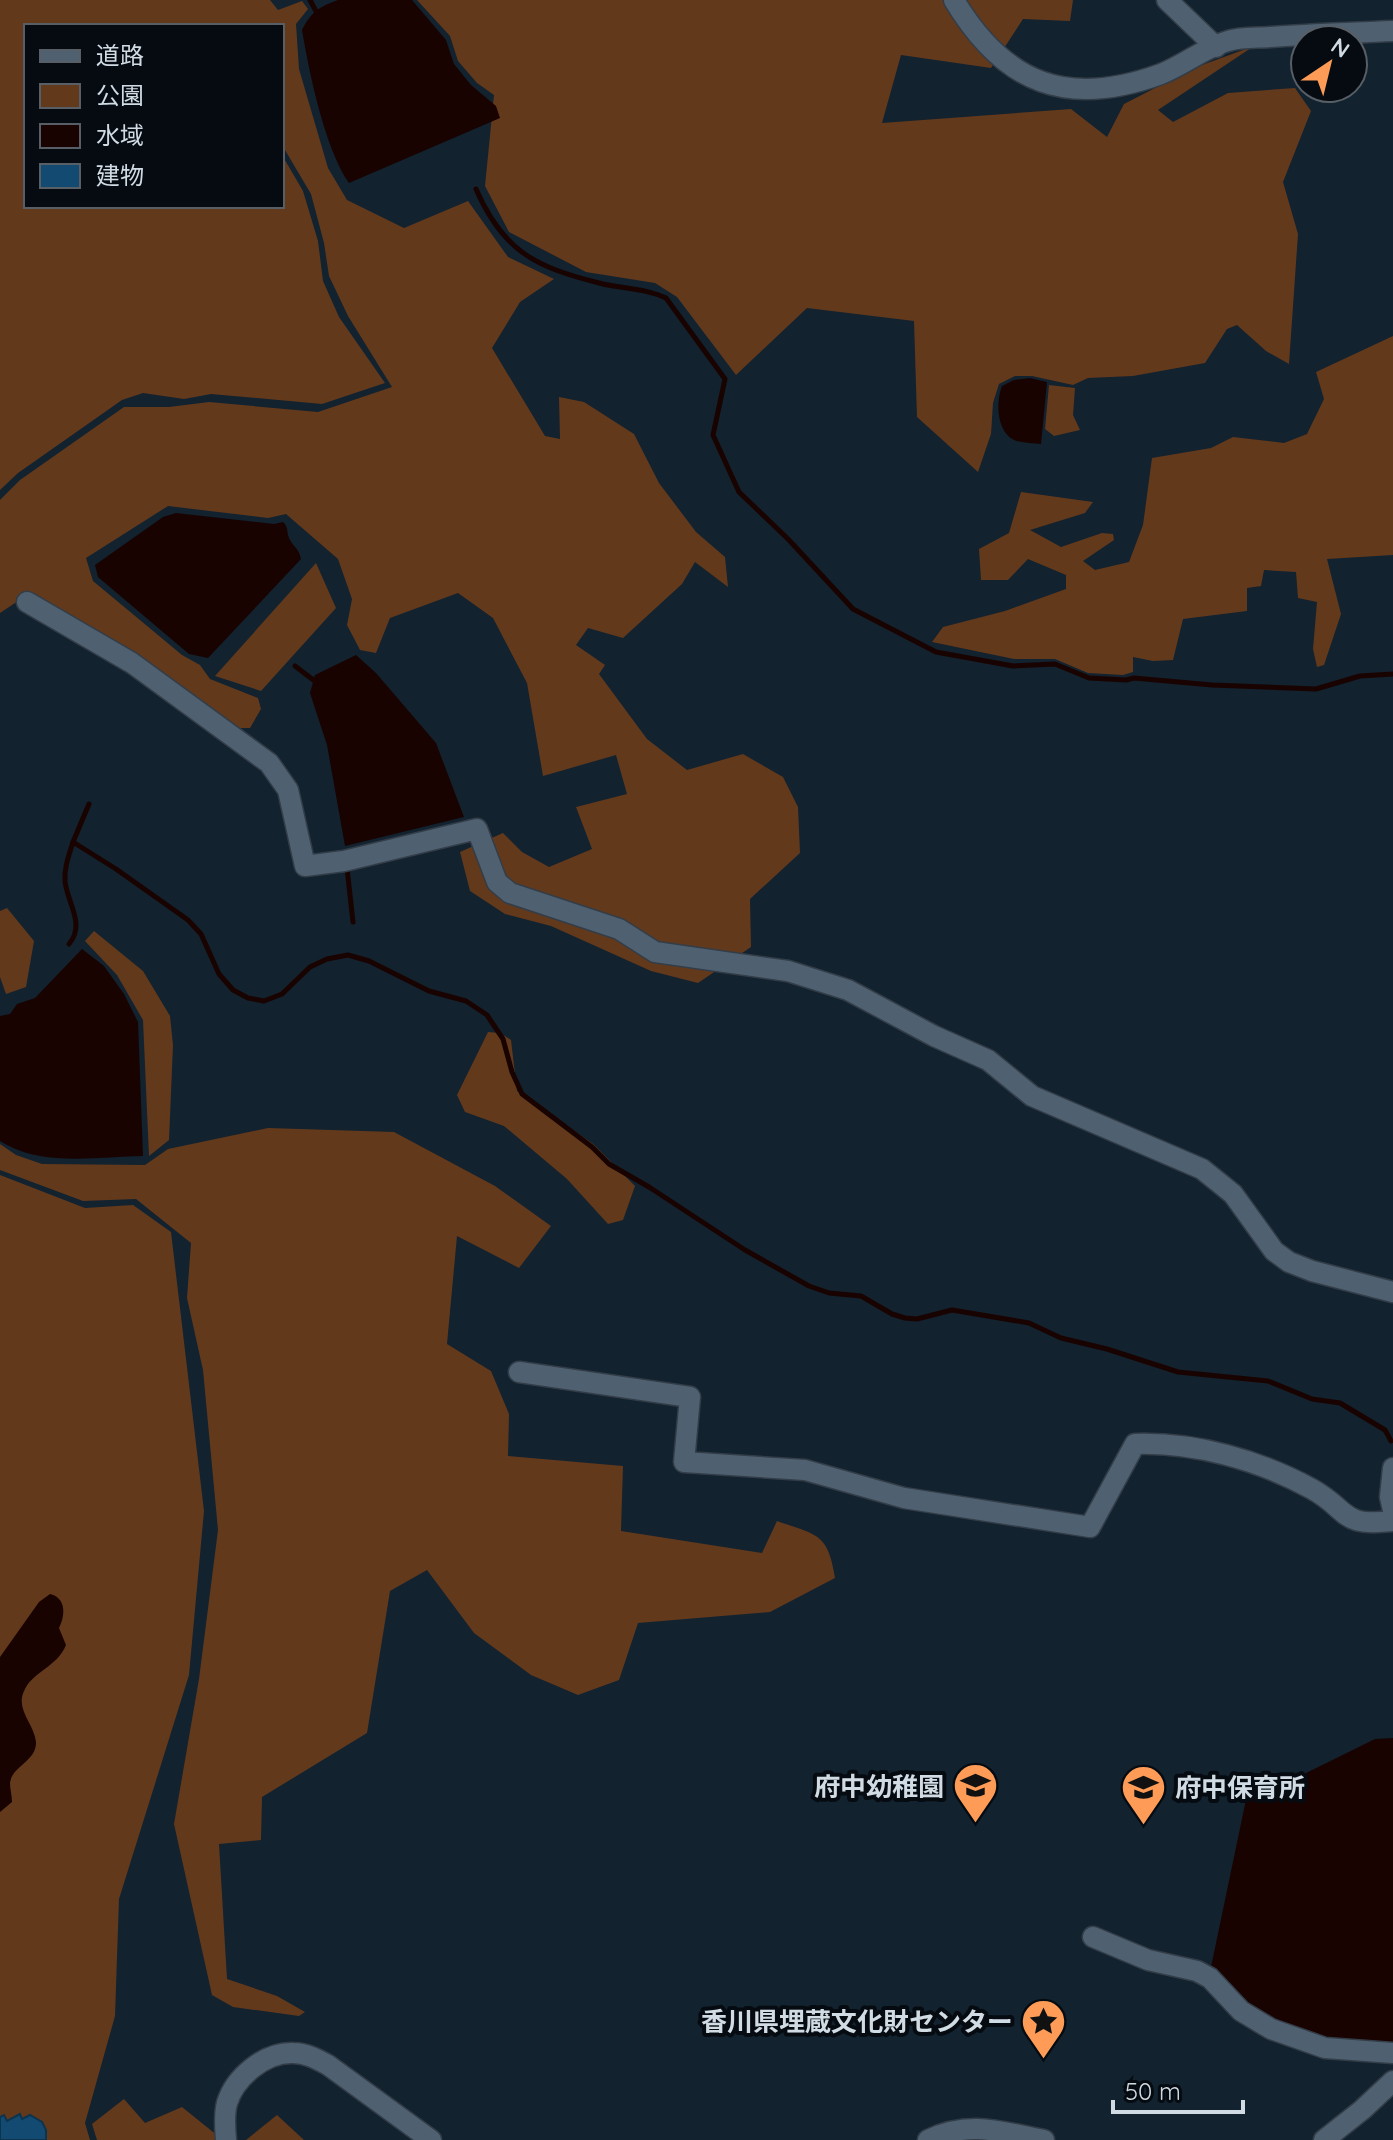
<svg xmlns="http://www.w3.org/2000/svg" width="1393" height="2140" font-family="Quicksand,'Noto Sans JP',sans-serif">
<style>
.green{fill:#63391c}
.water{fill:#190300}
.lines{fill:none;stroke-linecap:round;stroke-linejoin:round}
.stream{stroke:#190300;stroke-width:5}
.building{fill:#134a71;stroke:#0d344f;stroke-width:2}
.minor-casing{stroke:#333d48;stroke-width:23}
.minor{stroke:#4f6171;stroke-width:20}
.labels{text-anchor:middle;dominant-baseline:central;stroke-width:8;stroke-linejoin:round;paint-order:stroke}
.poi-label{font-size:26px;font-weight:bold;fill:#d1dbe4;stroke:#050b10;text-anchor:end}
</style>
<rect width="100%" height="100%" fill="#12222f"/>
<g class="green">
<polygon points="0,0 270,0 278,10 302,1 308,9 296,24 299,69 328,168 347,200 404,228 468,201 508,257 554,279 520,302 492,348 545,436 560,439 559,397 584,402 634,434 659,483 696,532 725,557 728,587 695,562 682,584 623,638 588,628 576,645 605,665 599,674 647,739 687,770 743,754 783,777 798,807 800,853 750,899 751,947 698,983 651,971 551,926 505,914 470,891 460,852 503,833 522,852 549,867 592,849 576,807 627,794 616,755 543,776 527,683 493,618 458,593 390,618 376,653 360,650 347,625 352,599 338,559 286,514 268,518 168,506 86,558 93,581 182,655 200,665 210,679 258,698 261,709 250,728 228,728 27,595 0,613 0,500 20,480 124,407 169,407 209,402 318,412 392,387 348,316 329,276 324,243 311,194 282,145 282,26 26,26 26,206 282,206 282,155 303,191 318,241 323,281 339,317 385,383 322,404 211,394 184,399 143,393 122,400 18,473 0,490"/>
<polygon points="417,0 1073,0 1070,21 1023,19 991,68 901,55 882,123 1071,109 1107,137 1124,104 1194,68 1254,46 1158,110 1173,122 1228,93 1295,88 1311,111 1283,182 1298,234 1289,364 1266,351 1237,325 1227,329 1205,363 1133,376 1088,378 1073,385 1032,376 1015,376 999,384 993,403 991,434 978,472 917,417 914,321 807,308 736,375 677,297 655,283 586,272 509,232 485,186 494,95 477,83 458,61 450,36"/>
<polygon points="1393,336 1393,555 1327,559 1341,614 1324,665 1317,667 1313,649 1317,602 1298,598 1296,572 1264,570 1261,586 1247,588 1247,611 1183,619 1173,660 1153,661 1133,657 1133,672 1123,675 1088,673 1055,659 1014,659 932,642 943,627 1005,611 1066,589 1066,575 1028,559 1008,580 981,580 979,549 1009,533 1021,492 1093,502 1085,513 1030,530 1061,547 1102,533 1113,534 1114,540 1083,561 1095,570 1129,562 1143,525 1152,458 1211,448 1233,437 1284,443 1307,434 1324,399 1316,372"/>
<polygon points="1049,385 1075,388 1073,415 1080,430 1054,436 1045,429"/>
<polygon points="316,563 336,608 261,691 215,676"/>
<polygon points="7,908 34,941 26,987 6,994 0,977 0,911"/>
<polygon points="94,931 143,971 170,1016 173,1045 169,1140 149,1156 143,1020 117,975 85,941"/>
<polygon points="488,1032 500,1033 511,1040 517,1091 593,1144 635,1186 623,1220 608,1224 567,1179 504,1126 465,1112 457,1095"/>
<path d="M268,1128l126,4 101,54 56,40 -32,42 -62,-32 -10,108 44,27 18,43 -1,42 115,10 -2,65 141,22 15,-32c40,14 51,12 58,57l-65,34 -132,11 -19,57 -41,15 -47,-20 -57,-42 -47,-63 -37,21 -23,142 -105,64 -1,43 -42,4 8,135 50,17 28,16 -6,4 -66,-9 -21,-12 -38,-171 25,-145 19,-149 -15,-160 -16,-72 4,-55 -55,-44 -53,2 -83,-31v-26l16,11 26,9 103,1 23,-16z"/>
<polygon points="0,1175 85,1208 133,1205 171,1232 204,1511 189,1675 119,1899 115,2016 85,2123 90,2140 0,2140"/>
<polygon points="124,2099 145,2123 182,2107 218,2136 217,2140 97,2140 92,2124"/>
<polygon points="277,2115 304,2140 246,2140"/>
</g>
<g class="water">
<path d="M338,0h74l34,40 8,24 17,21 25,21 4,12 -151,65c-24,-34 -40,-111 -47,-153 9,-18 17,-23 36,-30z"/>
<path d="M1030,378l17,4 -6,62c-8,-1 -19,-1 -27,-4 -18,-9 -18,-39 -12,-54l12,-6z"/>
<path d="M176,513l98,11 9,-2c6,6 3,8 6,16 4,9 10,10 12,21l-93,99 -19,-4 -91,-77 -3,-12 68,-48z"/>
<polygon points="356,655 376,673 436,743 464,817 345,846 327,745 310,693 315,675"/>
<path d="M82,949l22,17 20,28 14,28 5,134c-47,1 -102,11 -143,-15v-125l10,-2 7,-10 18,-6z"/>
<path d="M50,1594c17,4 15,22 9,34l7,17c-9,22 -32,26 -41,44 -11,20 9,34 11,53 1,19 -24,24 -26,41 0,6 2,13 2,19l-12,10v-155l39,-55z"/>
<polygon points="1393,1738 1393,2046 1332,2042 1261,2014 1211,1967 1248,1790 1296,1778 1375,1739"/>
</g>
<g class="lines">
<g class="stream">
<polyline points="310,0 317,13"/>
<path d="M476,189c27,62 59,78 123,94 23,6 46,5 67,15l59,81 -12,56 26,57 49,47 65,70 83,43 77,14 42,-2 34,14 37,2 8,-2 78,7 104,4 44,-13 33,-2"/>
<polyline points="295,666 316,682"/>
<polyline points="89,804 73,842 116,869 188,920 201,934 219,974 233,990 248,998 264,1001 282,994 310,967 327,959 348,955 369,961 429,991 466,1001 487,1015 503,1039 512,1072 522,1094 592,1147 609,1164 649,1187 745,1250 809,1286 829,1293 861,1296 892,1314 905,1318 917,1319 952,1310 1029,1323 1061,1338 1107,1349 1178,1372 1268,1381 1312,1399 1340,1403 1385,1430 1391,1441"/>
<polyline points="347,868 353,922"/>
<path d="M69,944c17,-20 -2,-41 -4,-63 -1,-13 4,-26 8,-39"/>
</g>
</g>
<polygon class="building" points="20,2114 22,2119 30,2115 42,2122 46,2130 46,2140 0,2140 0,2117 4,2115 7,2121"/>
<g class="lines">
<defs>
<g id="minor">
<path d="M954,0c51,85 114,108 207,74 23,-9 43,-26 67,-33 12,-4 29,-3 42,-4 41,-3 82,-4 123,-6"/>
<polyline points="1167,0 1216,47"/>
<polyline points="27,602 132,663 269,763 288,790 305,866 344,861 477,829 497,882 510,893 619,929 655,952 788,971 848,990 934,1036 988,1060 1032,1096 1202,1169 1233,1194 1274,1251 1289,1262 1312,1271 1393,1292"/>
<path d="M519,1372l171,25 -6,65 121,8 99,28 186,29 45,-83c60,-2 124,16 177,45 39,22 27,38 81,32"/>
<polyline points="1393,1468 1390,1497 1393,1510"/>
<polyline points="1093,1937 1148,1960 1197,1971 1210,1978 1241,2011 1271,2029 1325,2048 1393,2053"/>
<path d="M226,2140c-1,-11 -2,-26 1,-37 8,-26 38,-51 66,-50 13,0 24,6 35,12l103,75"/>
<path d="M928,2140c41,-20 74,-8 116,0"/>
<polyline points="1324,2140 1362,2110 1393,2081"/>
</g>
</defs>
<use href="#minor" class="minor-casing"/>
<use href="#minor" class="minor"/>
</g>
<defs>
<symbol id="school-pin" viewBox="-11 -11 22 30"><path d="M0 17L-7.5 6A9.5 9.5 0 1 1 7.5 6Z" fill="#fe9c57" stroke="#050b10"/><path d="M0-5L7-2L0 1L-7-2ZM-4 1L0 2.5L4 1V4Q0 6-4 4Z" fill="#111"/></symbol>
<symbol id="sight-pin" viewBox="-11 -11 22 30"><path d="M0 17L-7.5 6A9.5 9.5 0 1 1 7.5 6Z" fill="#fe9c57" stroke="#050b10"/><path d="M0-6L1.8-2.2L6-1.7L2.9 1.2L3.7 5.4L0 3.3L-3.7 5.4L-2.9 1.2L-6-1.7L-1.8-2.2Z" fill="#111"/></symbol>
</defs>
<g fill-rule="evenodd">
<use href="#school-pin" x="950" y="1760" width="51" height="69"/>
<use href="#school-pin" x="1118" y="1762" width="51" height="69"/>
<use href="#sight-pin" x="1018" y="1996" width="51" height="69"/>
</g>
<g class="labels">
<g class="poi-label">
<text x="944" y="1786">府中幼稚園</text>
<text x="1175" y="1787" text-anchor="start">府中保育所</text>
<text x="1013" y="2021">香川県埋蔵文化財センター</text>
</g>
</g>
<rect x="24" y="24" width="260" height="184" fill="#050b10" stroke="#575e65" stroke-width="2"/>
<rect x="40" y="50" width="40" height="12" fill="#4f6171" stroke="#575e65" stroke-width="2"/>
<text x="96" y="64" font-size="24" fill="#d1dbe4">道路</text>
<rect x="40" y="84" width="40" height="24" fill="#63391c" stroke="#575e65" stroke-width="2"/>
<text x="96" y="104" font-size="24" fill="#d1dbe4">公園</text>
<rect x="40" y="124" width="40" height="24" fill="#190300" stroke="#575e65" stroke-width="2"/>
<text x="96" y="144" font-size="24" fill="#d1dbe4">水域</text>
<rect x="40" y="164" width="40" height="24" fill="#134a71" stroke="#575e65" stroke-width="2"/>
<text x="96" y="184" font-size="24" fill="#d1dbe4">建物</text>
<g transform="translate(1329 64) rotate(35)"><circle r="38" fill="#050b10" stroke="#575e65" stroke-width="2"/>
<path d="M0-6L14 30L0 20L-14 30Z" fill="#fe9c57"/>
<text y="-12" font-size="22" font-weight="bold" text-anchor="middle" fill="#d1dbe4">N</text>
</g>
<path d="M1113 2100v12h130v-12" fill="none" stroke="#d1dbe4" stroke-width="4"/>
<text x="1125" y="2100" font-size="24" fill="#d1dbe4" stroke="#050b10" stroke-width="6" paint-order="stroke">50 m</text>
</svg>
